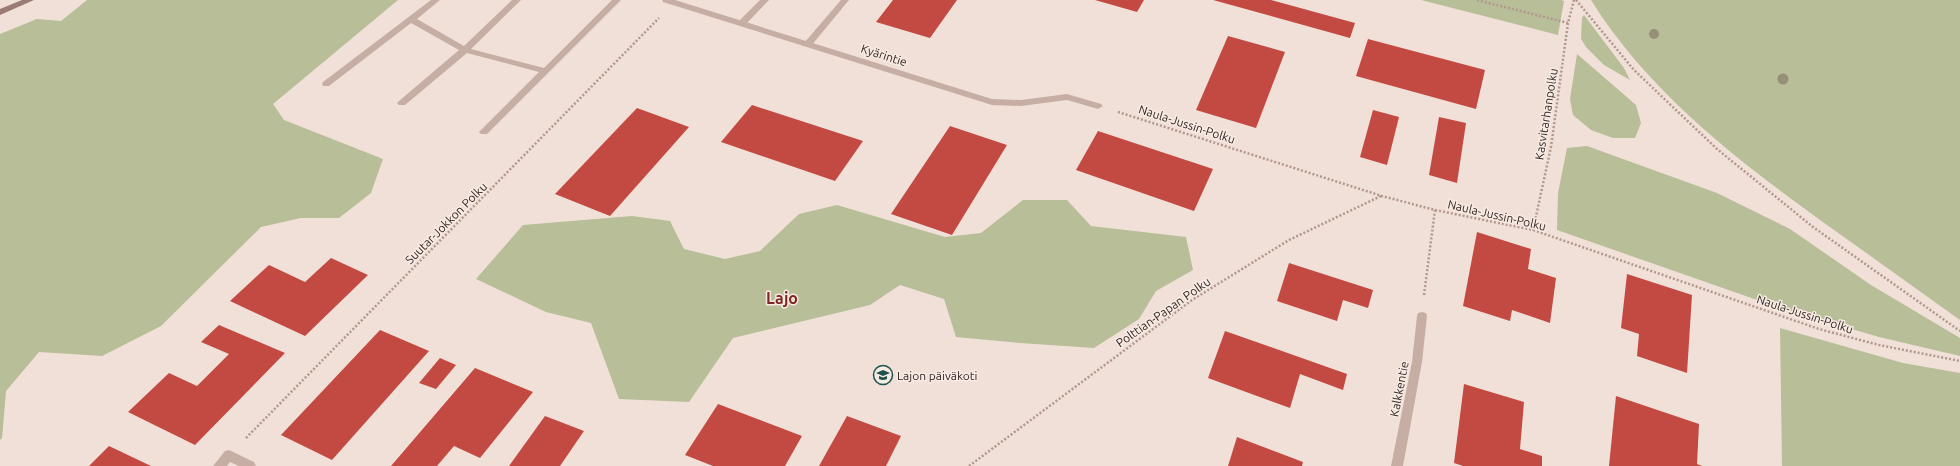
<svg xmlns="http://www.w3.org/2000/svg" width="1960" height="466" font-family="Ubuntu,sans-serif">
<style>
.green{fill:#b8be98}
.building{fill:#c34a42}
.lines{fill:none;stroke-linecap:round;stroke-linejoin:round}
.path{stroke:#b3978e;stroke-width:2.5;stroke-dasharray:2 2;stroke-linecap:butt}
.lane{fill:#c7aea4;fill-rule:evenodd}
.street{fill:#c7aea4;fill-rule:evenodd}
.secondary{fill:#9b7c75;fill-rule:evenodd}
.tree{fill:#949178}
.labels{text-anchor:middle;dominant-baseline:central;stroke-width:3;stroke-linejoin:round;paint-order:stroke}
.street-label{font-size:12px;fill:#332725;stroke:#f8ebe3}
.poi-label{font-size:12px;fill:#332725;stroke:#f8ebe3;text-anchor:start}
.district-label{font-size:16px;font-weight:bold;fill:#802621;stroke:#f8ebe3}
</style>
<rect width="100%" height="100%" fill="#f0e0d7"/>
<g class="green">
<polygon points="87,0 398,0 273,104 284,120 383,159 371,193 339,218 301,218 261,227 161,326 102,356 39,352 6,391 2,438 0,440 0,34 37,19 61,21"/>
<polygon points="1421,0 1561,0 1564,1 1558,35"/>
<path d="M1591,0h369v320c-40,-28 -79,-57 -119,-85 -92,-66 -189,-137 -250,-235z"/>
<polygon points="1584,15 1624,68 1630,80 1604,65 1586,47 1581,39 1582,18"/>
<polygon points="1577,54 1636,105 1641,123 1635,138 1613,138 1591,130 1573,115 1570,99"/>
<polygon points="1587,146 1717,193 1790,229 1871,285 1960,338 1960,356 1879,337 1780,308 1557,230 1558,193 1567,148"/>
<polygon points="1023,200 1067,200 1091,226 1186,237 1193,270 1156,291 1139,319 1094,348 1020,343 956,337 944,299 900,285 870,305 733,338 689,402 619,399 591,323 546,312 476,279 523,225 632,216 670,221 684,249 725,259 760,251 799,214 837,205 945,237 981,233"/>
<polygon points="1780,328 1903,363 1960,373 1960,466 1782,466"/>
</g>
<g class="building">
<polygon points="893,0 957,0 930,38 876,22"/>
<polygon points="1095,0 1144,0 1137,12"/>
<polygon points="1213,0 1271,0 1355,23 1350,38"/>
<polygon points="1228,36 1285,52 1256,128 1196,110"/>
<polygon points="1368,39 1485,70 1476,109 1356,76"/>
<polygon points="752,105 863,141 835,181 721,142"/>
<polygon points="637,108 689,127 610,216 555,194"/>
<polygon points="1373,110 1399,117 1387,165 1360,157"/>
<polygon points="1439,117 1466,123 1457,183 1429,175"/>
<polygon points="950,126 1007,145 952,235 891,214"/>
<polygon points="1098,131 1213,169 1194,211 1076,170"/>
<polygon points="1477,232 1531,249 1528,269 1556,278 1550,323 1512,310 1510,321 1463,306"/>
<polygon points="331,258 368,275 305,336 230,301 269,265 305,282"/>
<polygon points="1289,263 1373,290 1368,308 1343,300 1337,321 1277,301"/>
<polygon points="1627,274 1692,295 1687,373 1637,356 1639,334 1621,328"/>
<polygon points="219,325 285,353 195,445 128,412 169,373 197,386 229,354 201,342"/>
<polygon points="380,330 429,351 332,460 281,435"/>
<polygon points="1225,331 1347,374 1343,390 1300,374 1290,408 1208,378"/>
<polygon points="440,358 456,365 436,389 419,383"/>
<polygon points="475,368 533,392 480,458 454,446 437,466 391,466"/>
<polygon points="1464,384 1524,402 1520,449 1542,456 1542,466 1463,466 1454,463"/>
<polygon points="1616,396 1699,424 1697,464 1702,466 1609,466"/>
<polygon points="718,404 802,436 785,466 713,466 685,455"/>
<polygon points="545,416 584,431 560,466 509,466"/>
<polygon points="847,416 901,436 886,466 819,466"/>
<polygon points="1237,437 1303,462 1302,466 1228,466"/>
<polygon points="109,446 151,466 89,466"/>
</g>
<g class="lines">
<g class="path">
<polyline points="1477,0 1568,23"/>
<polyline points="1576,0 1634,70 1717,149 1813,227 1960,331"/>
<polyline points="1118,112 1382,196 1435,210 1533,230 1819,329 1879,345 1960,361"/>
<polyline points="1533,230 1551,147 1568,23 1574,0"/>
<polyline points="1424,295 1435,210"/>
<polyline points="246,438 659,18"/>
<polyline points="969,466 1192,300 1289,240 1381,196"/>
</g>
<g class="lane">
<polygon points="431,0 440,0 417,19 464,46 512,0 521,0 471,49 544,68 612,0 621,0 487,134 481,134 479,132 539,72 467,53 405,105 399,105 397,103 399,101 459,50 411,23 329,86 323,86 322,84 323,82"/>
<polygon points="760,0 769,0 745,25 739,25 739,21"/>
<polygon points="841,0 849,0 811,46 805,46 804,44 805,42"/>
</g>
<g class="street">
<polygon points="662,0 675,0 992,99 1021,100 1067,94 1101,104 1103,106 1098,109 1067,100 1021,106 992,105 663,2"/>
<polygon points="1422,312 1426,313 1427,316 1422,362 1403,466 1391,466 1412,362 1417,316 1418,313"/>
<polygon points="229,450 254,462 256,466 239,466 230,462 227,466 213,466 225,451"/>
</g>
<polygon class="secondary" points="22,0 34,0 0,15 0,9"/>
</g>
<g class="tree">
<circle cx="1654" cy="34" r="5"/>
<circle cx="1783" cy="79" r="5.5"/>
</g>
<defs>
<symbol id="school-ring" viewBox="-11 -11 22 22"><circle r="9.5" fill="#f8ebe3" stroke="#1c534d" stroke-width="1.5"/><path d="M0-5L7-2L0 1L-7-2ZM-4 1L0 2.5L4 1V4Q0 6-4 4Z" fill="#1c534d"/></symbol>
</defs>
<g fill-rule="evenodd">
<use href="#school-ring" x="872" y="364" width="22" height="22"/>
</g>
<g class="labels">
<g class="street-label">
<text transform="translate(884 55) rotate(18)">Kyärintie</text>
<text transform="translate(1546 114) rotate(-81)">Kasvitarhanpolku</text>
<text transform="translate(1187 124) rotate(18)">Naula-Jussin-Polku</text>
<text transform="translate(1497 215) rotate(13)">Naula-Jussin-Polku</text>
<text transform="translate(446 223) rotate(-45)">Suutar-Jokkon Polku</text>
<text transform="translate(1163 312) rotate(-35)">Polttian-Papan Polku</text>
<text transform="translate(1805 314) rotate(18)">Naula-Jussin-Polku</text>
<text transform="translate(1399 389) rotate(-79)">Kalkkentie</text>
</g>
<g class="poi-label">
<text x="897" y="375">Lajon päiväkoti</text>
</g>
<g class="district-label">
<text x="782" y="298">Lajo</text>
</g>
</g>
</svg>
